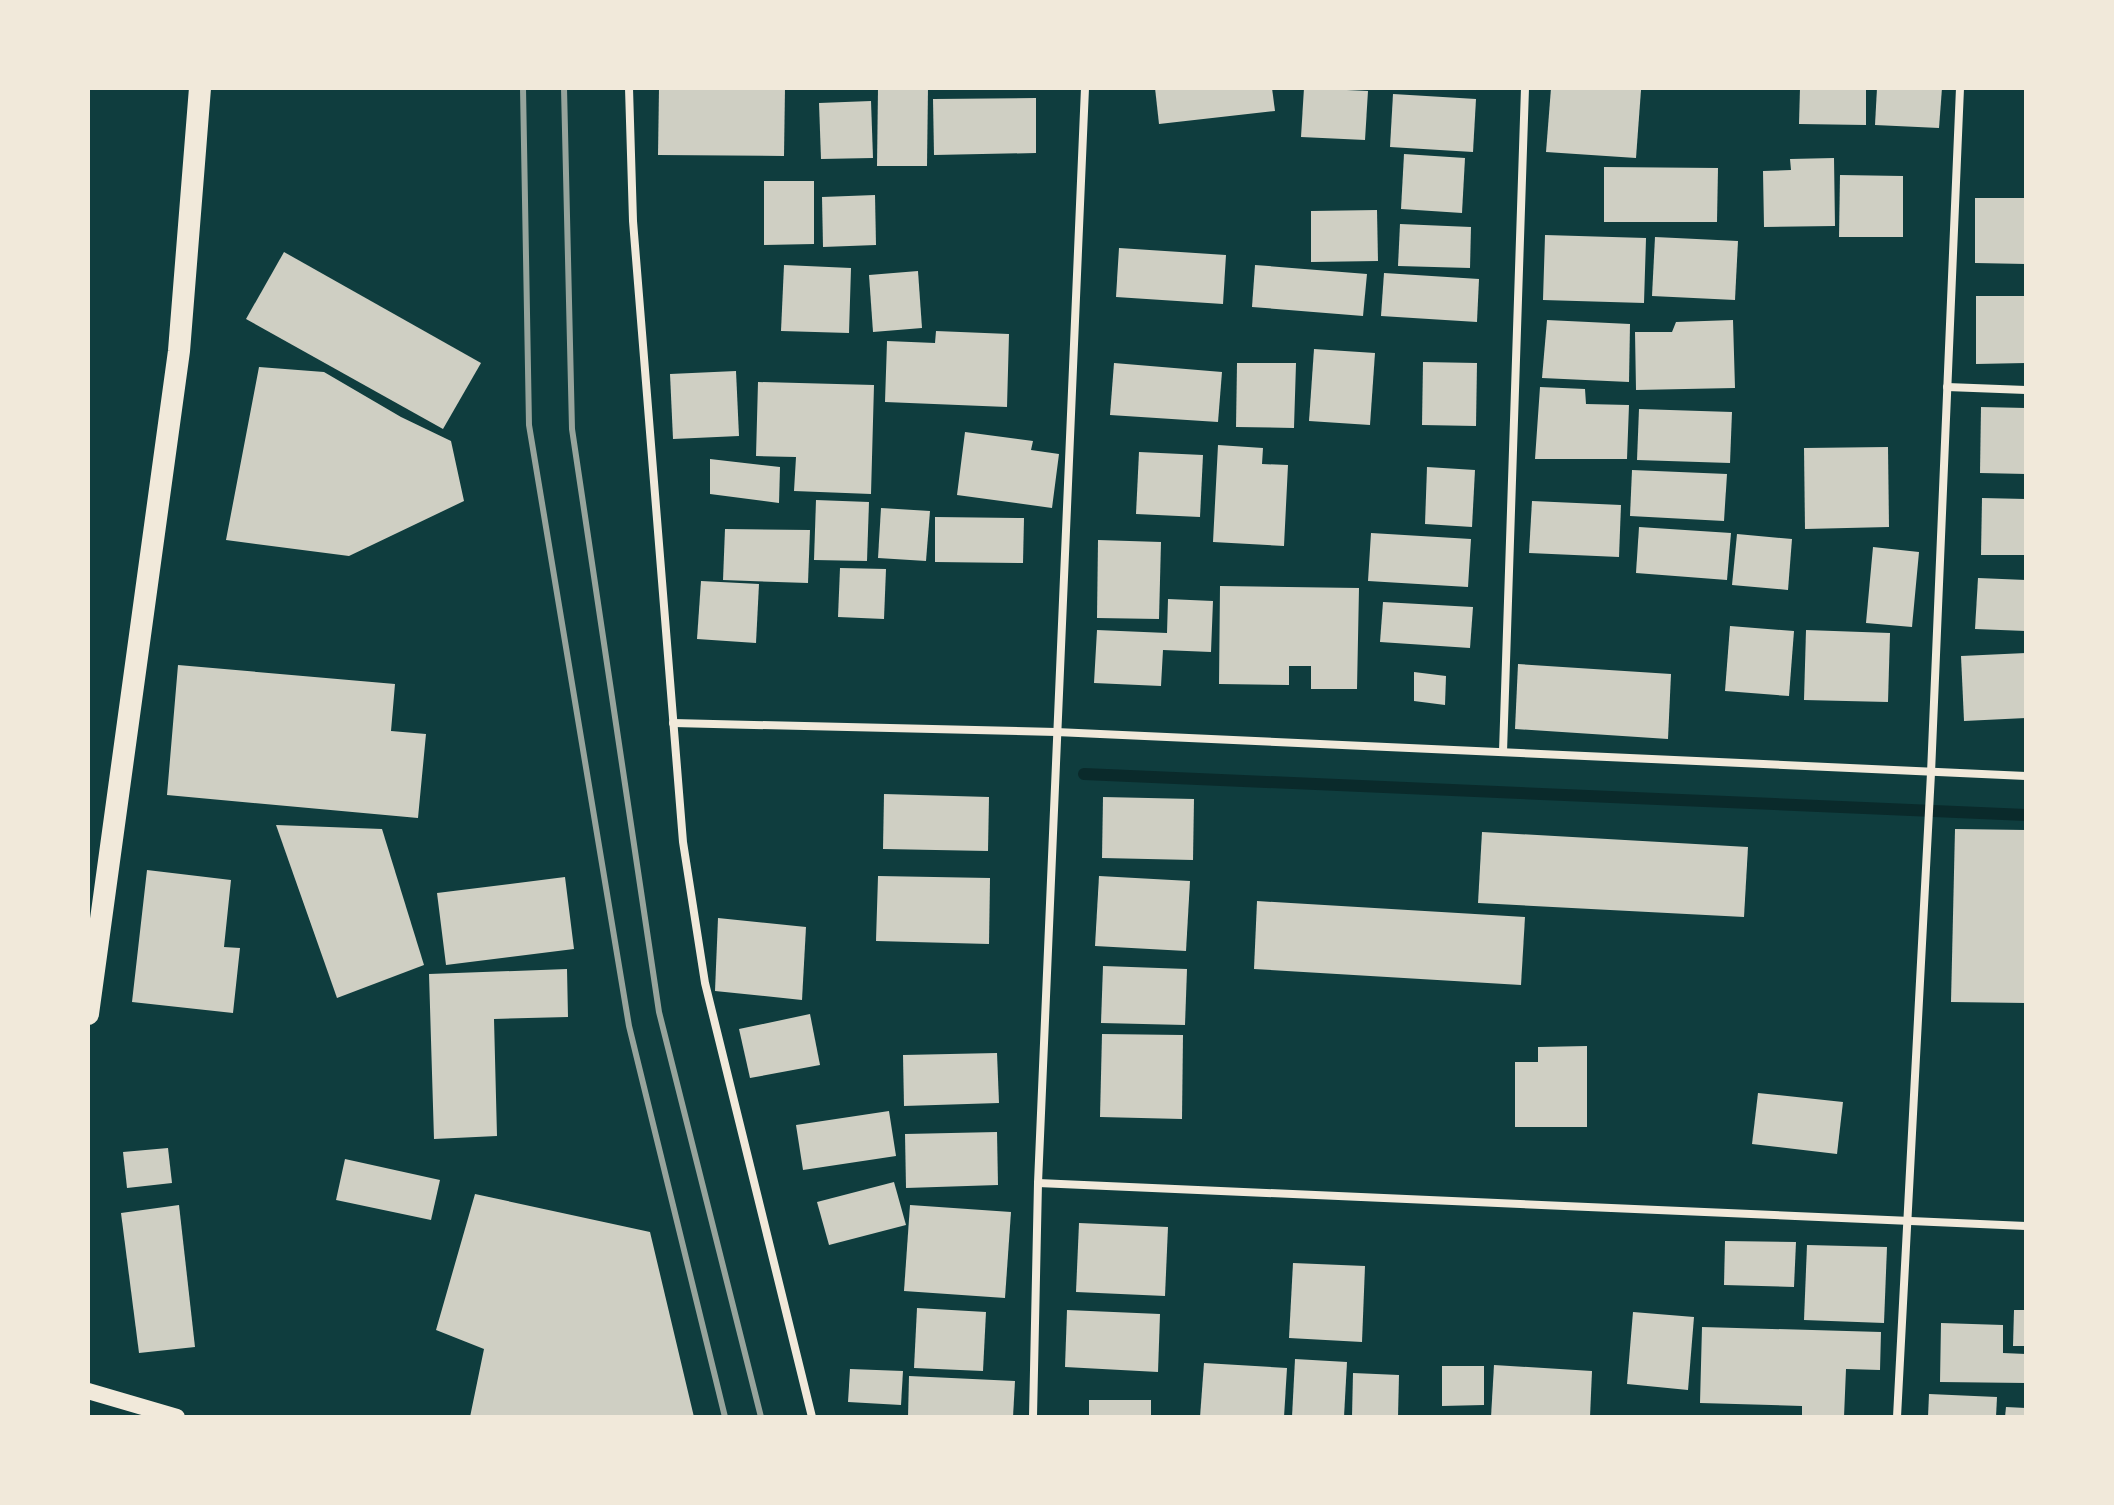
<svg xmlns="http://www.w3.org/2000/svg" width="2114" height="1505" font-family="'PT Sans Narrow',sans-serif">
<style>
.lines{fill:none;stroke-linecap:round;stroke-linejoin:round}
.stream{stroke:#0a2a2b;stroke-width:12}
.building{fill:#cfcfc3}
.minor{stroke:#f1e9da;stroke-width:8}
.secondary{stroke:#f1e9da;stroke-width:16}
.trunk{stroke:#f1e9da;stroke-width:22}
.rail{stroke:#97a49c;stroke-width:6}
</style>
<rect width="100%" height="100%" fill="#0f3d3e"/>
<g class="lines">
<polyline class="stream" points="1084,774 2026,815"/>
</g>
<g class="building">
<polygon points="659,88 785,88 784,156 658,155"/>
<polygon points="878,88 928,88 927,166 877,166"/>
<polygon points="1155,88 1272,88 1275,111 1159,124"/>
<polygon points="1304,88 1368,91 1365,140 1301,137"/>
<polygon points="1551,88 1641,90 1636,158 1546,152"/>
<polygon points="1800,88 1866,88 1866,125 1799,124"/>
<polygon points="1877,88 1942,88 1939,128 1875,125"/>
<polygon points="1393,94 1476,99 1473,152 1390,147"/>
<polygon points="1036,98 1036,153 934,155 933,99"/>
<polygon points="871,101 873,158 821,159 819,103"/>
<polygon points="1404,154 1465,158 1462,213 1401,209"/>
<polygon points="1834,158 1835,226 1764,227 1763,171 1791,170 1790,159"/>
<polygon points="1604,167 1718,168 1717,222 1604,222"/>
<polygon points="1840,175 1903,176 1903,237 1839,237"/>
<polygon points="764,181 814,181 814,244 764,245"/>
<polygon points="875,195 876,245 823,247 822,197"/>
<polygon points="1975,198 2026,198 2026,264 1975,263"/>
<polygon points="1377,210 1378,261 1311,262 1311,211"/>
<polygon points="1400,224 1471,227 1470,268 1398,266"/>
<polygon points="1545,235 1646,238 1644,303 1543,300"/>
<polygon points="1655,237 1738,241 1735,300 1652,296"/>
<polygon points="1119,248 1226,255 1223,304 1116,297"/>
<polygon points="284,252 481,363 443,429 246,319"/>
<polygon points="784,265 851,268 849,333 781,331"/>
<polygon points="1255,265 1367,274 1363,316 1252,307"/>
<polygon points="918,271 922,328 873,332 869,275"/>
<polygon points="1384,273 1479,279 1477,322 1381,316"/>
<polygon points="1976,296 2026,296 2026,363 1976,364"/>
<polygon points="1547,320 1630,324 1629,382 1542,378"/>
<polygon points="1733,320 1735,388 1636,390 1635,332 1672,332 1676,322"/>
<polygon points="936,331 1009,334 1007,407 885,402 887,341 935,343"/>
<polygon points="1314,349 1375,353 1370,425 1309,421"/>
<polygon points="1423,362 1477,363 1476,426 1422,425"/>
<polygon points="1114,363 1222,372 1218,422 1110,415"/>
<polygon points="1237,363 1296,363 1294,428 1236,427"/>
<polygon points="259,367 324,372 401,417 451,441 464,501 349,556 226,540"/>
<polygon points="736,371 739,436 673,439 670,374"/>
<polygon points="758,382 874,385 871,494 794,491 796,457 756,456"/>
<polygon points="1540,387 1585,389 1586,404 1629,405 1627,459 1535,459"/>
<polygon points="1981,407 2026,408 2026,474 1980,473"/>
<polygon points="1639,409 1732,412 1730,463 1637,460"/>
<polygon points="965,432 1033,441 1031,450 1059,454 1052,508 957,495"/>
<polygon points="1218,445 1263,448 1262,464 1288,465 1284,546 1213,542"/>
<polygon points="1888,447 1889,527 1805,529 1804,448"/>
<polygon points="1139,452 1203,455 1200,517 1136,514"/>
<polygon points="710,459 780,467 779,503 710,494"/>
<polygon points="1427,467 1475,470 1472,527 1425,524"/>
<polygon points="1632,470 1727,474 1724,521 1630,516"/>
<polygon points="1982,498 2026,499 2026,555 1981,555"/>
<polygon points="816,500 869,502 867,561 814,560"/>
<polygon points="1532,501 1621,505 1619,557 1529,553"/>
<polygon points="881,508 930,511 926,561 878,558"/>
<polygon points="935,517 1024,518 1023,563 935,562"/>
<polygon points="1639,527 1731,533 1727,580 1636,573"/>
<polygon points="725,529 810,530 808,583 723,580"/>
<polygon points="1371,533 1471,539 1468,587 1368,581"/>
<polygon points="1737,534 1792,539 1788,590 1732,585"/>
<polygon points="1098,540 1161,542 1159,619 1097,618"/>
<polygon points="1873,547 1919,552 1912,627 1866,623"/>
<polygon points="840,568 886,569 884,619 838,617"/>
<polygon points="1978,578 2026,580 2026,631 1975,629"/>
<polygon points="701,581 759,584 756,643 697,639"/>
<polygon points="1220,586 1359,588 1357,689 1311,689 1311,666 1289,666 1289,685 1219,684"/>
<polygon points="1168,599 1213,601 1211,652 1163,650 1161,686 1094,683 1097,630 1167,633"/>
<polygon points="1383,602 1473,607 1470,648 1380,642"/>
<polygon points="1730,626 1794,631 1789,696 1725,691"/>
<polygon points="1806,630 1890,633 1888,702 1804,700"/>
<polygon points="2026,653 2026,718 1964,721 1961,656"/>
<polygon points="1518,664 1671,674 1668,739 1515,729"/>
<polygon points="178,665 395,684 391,731 426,734 418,818 167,795"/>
<polygon points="1414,672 1446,676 1445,705 1414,701"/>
<polygon points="884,794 989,797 988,851 883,849"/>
<polygon points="1103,797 1194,799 1193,860 1102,858"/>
<polygon points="276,825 382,829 424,965 337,998"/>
<polygon points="1955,829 2026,830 2026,1003 1951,1002"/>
<polygon points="1482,832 1748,847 1744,917 1478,903"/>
<polygon points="147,870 231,880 224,947 240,948 233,1013 132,1002"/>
<polygon points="878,876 990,878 989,944 876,941"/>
<polygon points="1099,876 1190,881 1186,951 1095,946"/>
<polygon points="565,877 574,949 446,965 437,893"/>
<polygon points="1257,901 1525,917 1521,985 1254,969"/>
<polygon points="718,918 806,927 802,1000 715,991"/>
<polygon points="1103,966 1187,969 1185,1025 1101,1023"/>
<polygon points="567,969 568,1017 494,1019 497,1136 434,1139 429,974"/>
<polygon points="810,1014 820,1065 750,1078 739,1029"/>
<polygon points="1102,1034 1183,1035 1182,1119 1100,1117"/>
<polygon points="1587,1046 1587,1127 1515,1127 1515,1062 1538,1062 1538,1047"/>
<polygon points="997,1053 999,1103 904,1106 903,1055"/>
<polygon points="1758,1093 1843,1102 1837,1154 1752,1144"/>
<polygon points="889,1111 896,1156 803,1170 796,1125"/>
<polygon points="997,1132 998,1185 906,1188 905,1134"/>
<polygon points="168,1148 172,1183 127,1188 123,1152"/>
<polygon points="345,1159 440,1180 431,1220 336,1200"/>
<polygon points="894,1182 906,1225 829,1245 817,1202"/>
<polygon points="475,1194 650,1232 694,1417 470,1417 484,1349 436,1330"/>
<polygon points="179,1205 195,1347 139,1353 121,1213"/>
<polygon points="910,1205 1011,1212 1005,1298 904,1291"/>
<polygon points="1079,1223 1168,1227 1165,1296 1076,1292"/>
<polygon points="1725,1241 1796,1242 1794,1287 1724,1285"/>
<polygon points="1807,1245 1887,1247 1884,1323 1804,1320"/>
<polygon points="1293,1263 1365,1266 1362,1342 1289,1338"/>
<polygon points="917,1308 986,1312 983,1371 914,1368"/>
<polygon points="1067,1310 1160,1314 1158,1372 1065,1367"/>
<polygon points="2014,1310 2026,1310 2026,1346 2013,1346"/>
<polygon points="1633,1312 1694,1317 1688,1390 1627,1384"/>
<polygon points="1941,1323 2003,1325 2003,1353 2026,1354 2026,1383 1940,1382"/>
<polygon points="1702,1327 1881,1332 1880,1370 1846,1369 1844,1417 1802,1417 1802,1406 1700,1403"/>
<polygon points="1295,1359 1347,1362 1344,1417 1292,1417"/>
<polygon points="1204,1363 1287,1368 1284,1417 1200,1417"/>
<polygon points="1494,1365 1592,1371 1590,1417 1491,1417"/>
<polygon points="1442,1366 1484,1366 1484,1405 1442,1406"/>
<polygon points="850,1369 903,1371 901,1405 848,1402"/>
<polygon points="1353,1373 1399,1375 1398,1417 1352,1417"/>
<polygon points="909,1376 1015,1381 1013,1417 908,1417"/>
<polygon points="1929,1394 1997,1397 1996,1417 1928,1417"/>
<rect x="1089" y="1400" width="62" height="17"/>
<polygon points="2006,1407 2026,1408 2026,1417 2005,1417"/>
</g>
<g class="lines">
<g class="minor">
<polyline points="629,88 633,221 683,842 705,983 812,1417"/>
<polyline points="1947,387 2026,390"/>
<polyline points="673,723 1056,732 2026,776"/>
<polyline points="1503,752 1525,88"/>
<polyline points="1038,1183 2026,1226"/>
<polyline points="1033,1417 1038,1183 1085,88"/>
<polyline points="1897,1417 1931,773 1960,88"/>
</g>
<polyline class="secondary" points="88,1391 177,1417"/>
<polyline class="trunk" points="88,1014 179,351 200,88"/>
<g class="rail">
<polyline points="523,88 529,425 629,1026 725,1417"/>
<polyline points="564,88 572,429 659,1012 761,1417"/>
</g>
</g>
<rect width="2114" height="1505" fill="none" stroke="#f1e9da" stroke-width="180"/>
</svg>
